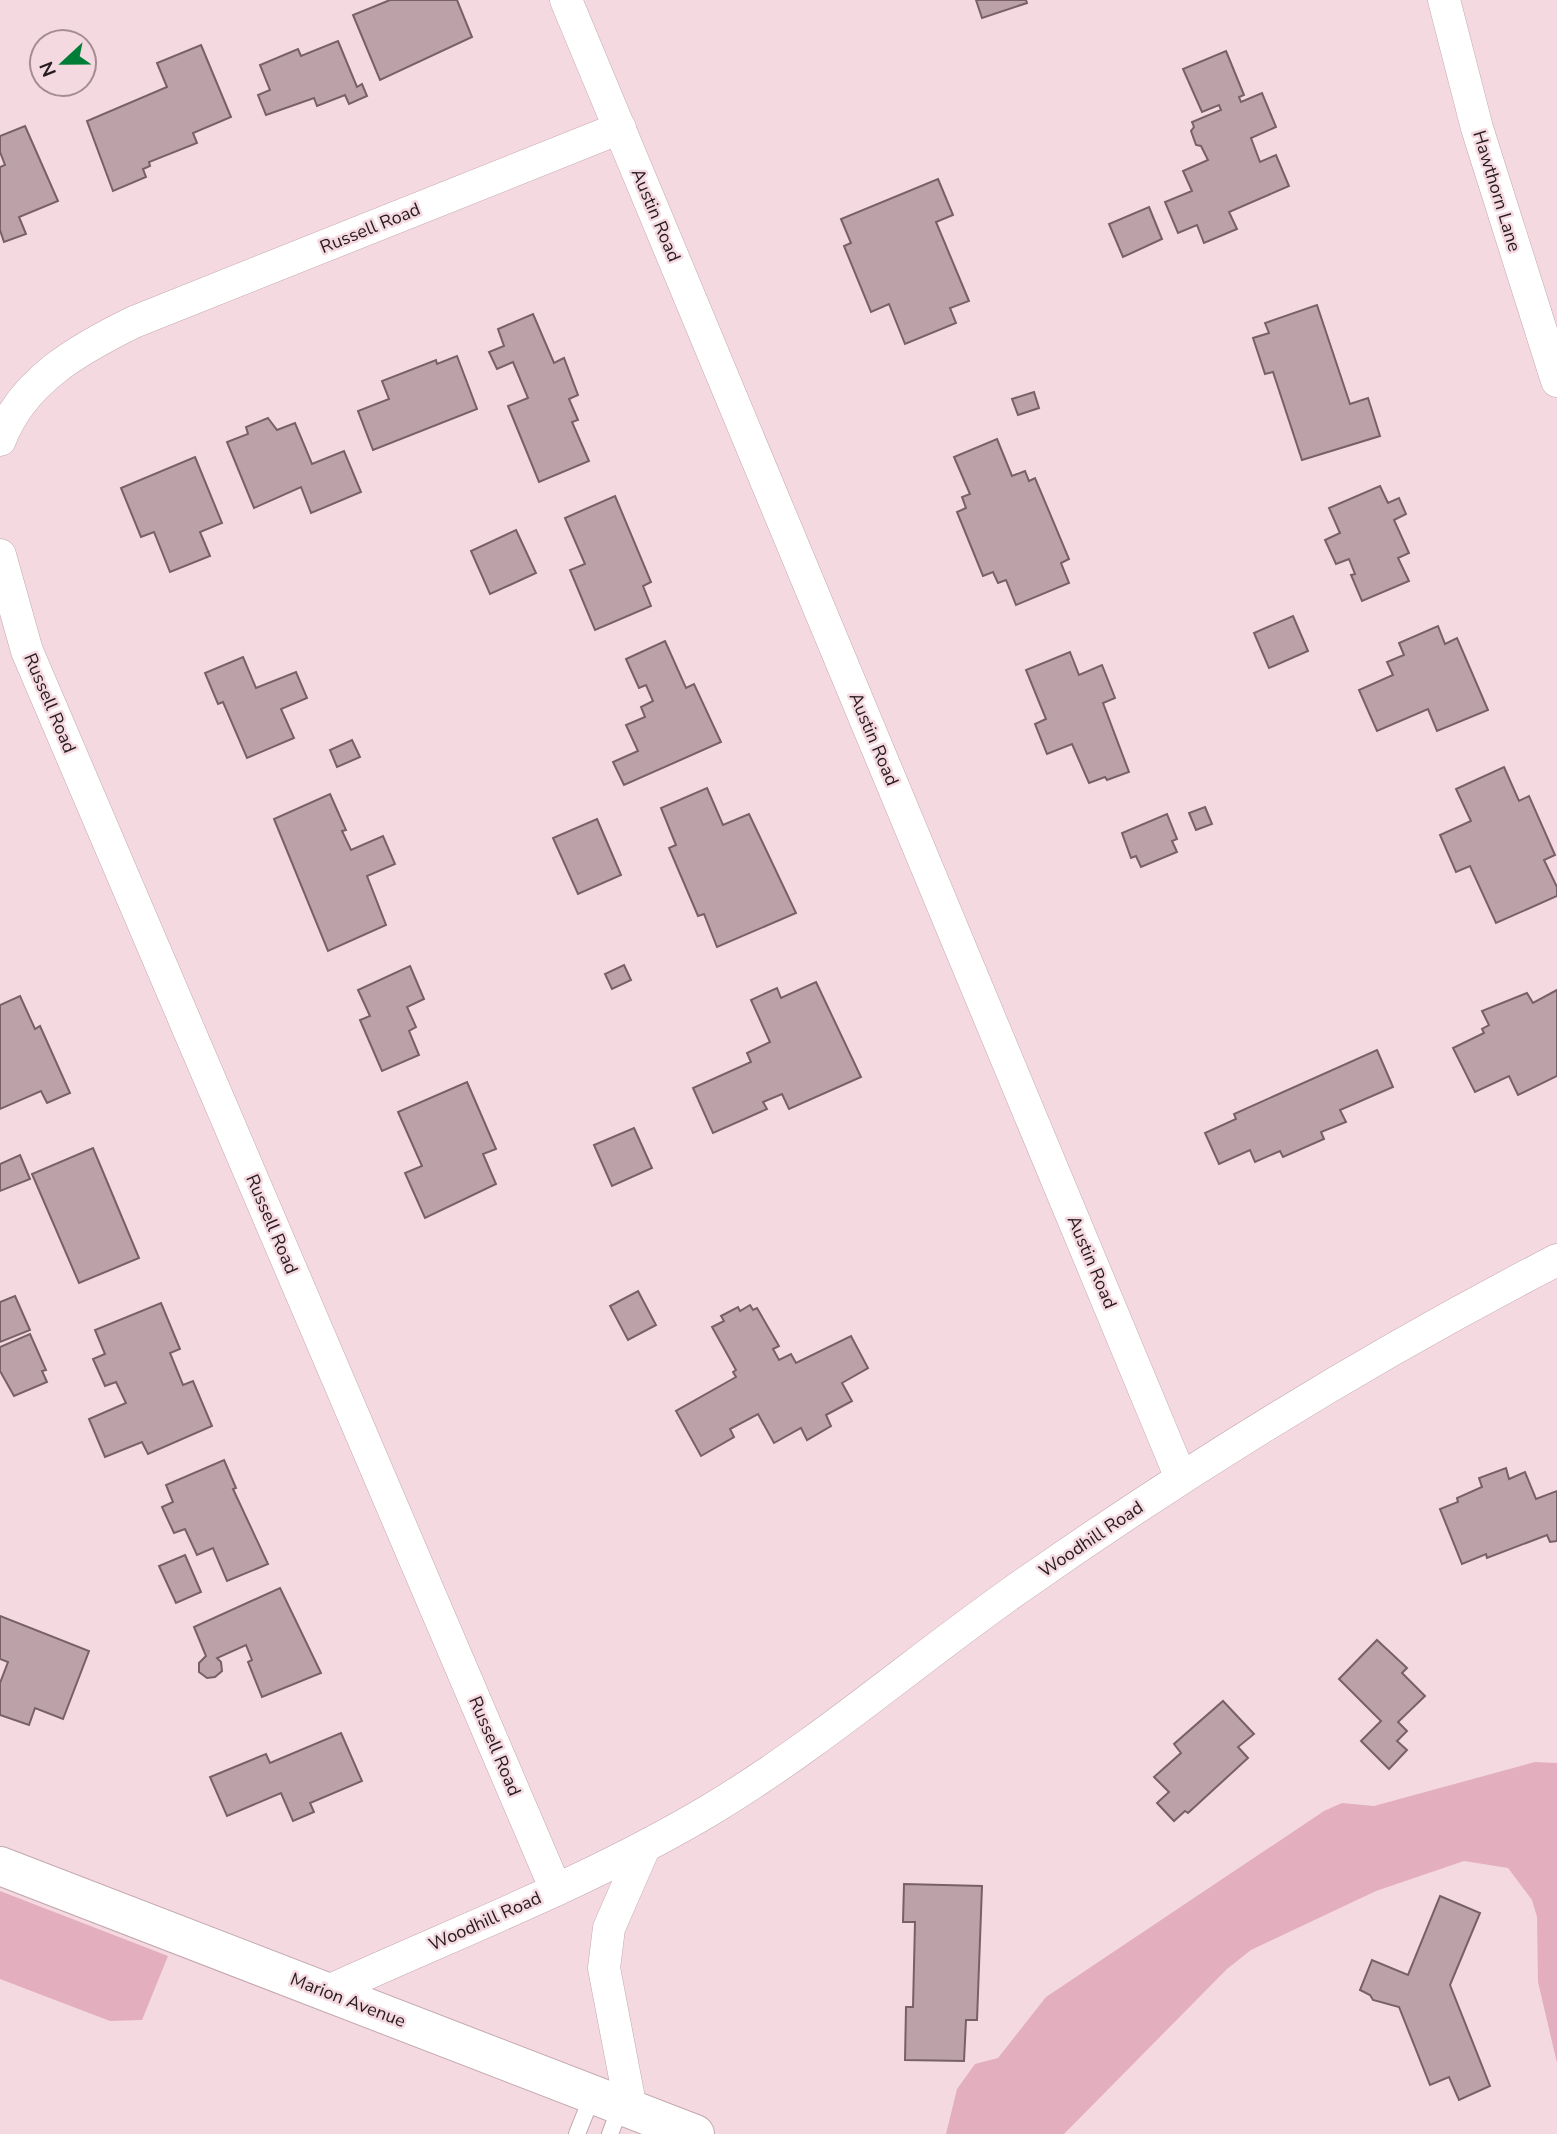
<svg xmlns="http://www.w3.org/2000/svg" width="1557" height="2134" font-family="'Nunito Sans',sans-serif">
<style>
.green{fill:#e3aebd}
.building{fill:#bca1a9;stroke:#786067;stroke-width:2}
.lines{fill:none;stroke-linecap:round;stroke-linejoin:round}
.service-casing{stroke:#c3a8af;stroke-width:18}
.minor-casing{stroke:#c3a8af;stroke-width:33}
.tertiary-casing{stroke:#c3a8af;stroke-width:40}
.service{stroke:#fff;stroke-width:16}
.minor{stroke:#fff;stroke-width:32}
.tertiary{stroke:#fff;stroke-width:38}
.labels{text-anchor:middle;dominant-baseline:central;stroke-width:5;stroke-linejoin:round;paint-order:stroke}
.street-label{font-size:18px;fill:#271c1f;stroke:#f5d9e1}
</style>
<rect width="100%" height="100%" fill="#f5d9e1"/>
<g class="green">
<polygon points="1535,1762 1557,1763 1557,2063 1538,1982 1537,1917 1532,1900 1508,1868 1464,1861 1376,1891 1251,1950 1227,1969 1064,2134 946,2134 957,2089 975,2064 998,2058 1046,1997 1324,1811 1342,1803 1374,1806"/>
<polygon points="0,1891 168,1956 142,2020 110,2021 0,1979"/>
</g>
<g class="building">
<polygon points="390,0 457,0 472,37 380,80 353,15"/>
<polygon points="976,0 1026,0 1027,3 982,18"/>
<polygon points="338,41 357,87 362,84 367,96 349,104 345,95 317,106 314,98 266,115 258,95 270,90 260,65 298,49 301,56"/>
<polygon points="201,45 231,117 193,133 197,143 149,162 150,166 143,169 146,177 113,191 87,121 167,87 157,63"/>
<polygon points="1226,51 1244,95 1239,97 1241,102 1262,93 1276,127 1251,138 1260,162 1276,155 1289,186 1229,212 1237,229 1204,243 1197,225 1178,233 1165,202 1192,191 1183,171 1208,160 1201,146 1196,145 1191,131 1194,127 1192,122 1221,110 1219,105 1202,112 1183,69"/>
<polygon points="25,126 58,201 19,217 26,234 4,242 0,230 0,167 5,165 0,152 0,136"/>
<polygon points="938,179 953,215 936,222 969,301 950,308 956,323 905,344 889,304 871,312 844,246 851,243 841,219"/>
<polygon points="1149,207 1162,239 1123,257 1109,224"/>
<polygon points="1317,305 1350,404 1368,398 1380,436 1302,460 1273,372 1265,374 1253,338 1269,333 1265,323"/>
<polygon points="533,314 554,363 564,358 578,395 569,399 578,420 572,422 589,461 539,482 508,406 528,398 513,362 497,369 489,352 504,346 498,329"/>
<polygon points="457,356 477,409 373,450 358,411 389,399 382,381 436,360 437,364"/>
<polygon points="1034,392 1039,408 1018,415 1012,399"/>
<polygon points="268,418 277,430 295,423 312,464 344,451 361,492 311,513 301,487 254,508 227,442 248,434 246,427"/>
<polygon points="997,439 1012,476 1025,471 1029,481 1035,478 1069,559 1061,563 1069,583 1016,605 1006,580 998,583 993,572 983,576 957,512 966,508 962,497 970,494 954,457"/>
<polygon points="195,457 222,523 200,532 210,556 170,572 154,532 141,537 121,488"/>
<polygon points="1380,486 1388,503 1399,498 1406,514 1394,520 1409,553 1398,558 1409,581 1362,601 1351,575 1355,574 1349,559 1336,564 1325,540 1340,533 1329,508"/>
<polygon points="615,496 651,582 643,586 651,606 595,630 570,570 585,564 565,518"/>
<polygon points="516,530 536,573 490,594 471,551"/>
<polygon points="1293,616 1308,651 1269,668 1254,633"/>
<polygon points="1438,626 1445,644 1457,638 1488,710 1437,731 1428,709 1377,731 1359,690 1393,675 1387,662 1404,655 1399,643"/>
<polygon points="665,641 686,688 694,684 721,742 624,785 613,762 638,751 626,725 645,717 641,707 653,701 646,685 639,688 626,659"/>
<polygon points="1070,652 1079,675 1102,665 1115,698 1103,703 1129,772 1107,780 1105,777 1089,783 1072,744 1047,754 1035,724 1046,719 1026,670"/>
<polygon points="243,657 256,688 296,672 307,698 281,709 294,738 247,758 223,702 218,704 205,673"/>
<polygon points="352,740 360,757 337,767 330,750"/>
<polygon points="1504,767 1519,801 1529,796 1555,855 1544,860 1557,887 1557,896 1496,923 1470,866 1456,872 1440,835 1471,821 1456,789"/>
<polygon points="707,788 723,825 749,814 796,913 717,947 704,914 698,916 669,848 676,845 661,808"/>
<polygon points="330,794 346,830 342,831 351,850 383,836 395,864 367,876 386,925 328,951 274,819"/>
<polygon points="1205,807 1212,824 1196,830 1189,813"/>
<polygon points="1167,814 1177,839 1172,841 1177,852 1141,867 1136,856 1131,858 1122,833"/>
<polygon points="597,819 621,875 578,894 553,838"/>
<polygon points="624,965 631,980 612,989 605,974"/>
<polygon points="410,966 424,999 407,1007 416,1027 409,1031 419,1055 382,1071 360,1020 370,1016 358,990"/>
<polygon points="816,982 861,1077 789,1109 782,1094 763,1102 767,1109 713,1133 693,1088 751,1062 747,1053 770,1042 751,1000 777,988 781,998"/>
<polygon points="1557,990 1557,1076 1518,1095 1509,1076 1475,1092 1453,1048 1484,1033 1482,1029 1489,1025 1482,1011 1527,993 1533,1003"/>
<polygon points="20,996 35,1029 40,1026 70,1093 47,1103 41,1091 0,1109 0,1005"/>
<polygon points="1377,1050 1393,1087 1340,1110 1346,1122 1321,1132 1324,1139 1283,1157 1280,1151 1255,1162 1250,1150 1219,1164 1205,1133 1236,1119 1234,1114"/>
<polygon points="467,1082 496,1149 483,1154 496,1184 425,1218 405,1173 422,1166 398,1112"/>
<polygon points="634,1128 652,1168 612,1186 594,1145"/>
<polygon points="93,1148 139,1258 79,1283 32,1174"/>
<polygon points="20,1155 30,1179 0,1191 0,1164"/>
<polygon points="638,1291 656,1325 628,1340 610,1306"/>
<polygon points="15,1296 30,1330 0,1342 0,1302"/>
<polygon points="161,1303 180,1349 170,1353 183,1385 193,1381 212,1426 148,1454 142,1442 105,1457 89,1419 126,1403 116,1382 105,1386 93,1359 105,1354 95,1330"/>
<polygon points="750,1305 753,1310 757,1308 779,1346 773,1349 779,1360 791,1354 796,1363 851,1336 868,1368 842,1383 852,1401 826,1415 831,1426 807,1440 801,1428 774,1443 758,1414 730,1429 734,1437 701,1456 676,1411 736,1377 733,1372 736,1370 712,1327 724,1321 721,1316 738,1307 740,1311"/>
<polygon points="30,1334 46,1370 42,1371 47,1382 14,1396 0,1371 0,1347"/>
<polygon points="224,1460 236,1488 233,1489 268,1564 227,1581 213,1548 197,1555 185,1529 174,1533 162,1507 173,1502 166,1485"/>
<polygon points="1506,1468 1509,1479 1525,1472 1536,1499 1557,1491 1557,1541 1550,1542 1547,1535 1487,1558 1486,1554 1462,1564 1440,1509 1458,1502 1457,1498 1482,1487 1479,1478"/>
<polygon points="185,1555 201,1592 176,1603 159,1566"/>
<polygon points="280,1588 321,1673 262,1697 248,1662 252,1660 246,1645 217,1658 221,1662 222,1671 215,1677 207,1678 199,1672 199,1663 206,1656 194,1627"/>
<polygon points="0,1616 89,1651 63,1719 35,1708 29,1725 0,1715 0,1683 8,1662 0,1659"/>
<polygon points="1377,1640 1407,1668 1402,1673 1425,1696 1398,1722 1407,1731 1397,1741 1407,1750 1389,1769 1361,1741 1381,1721 1339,1679"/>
<polygon points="1223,1701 1254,1734 1238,1747 1248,1758 1188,1813 1185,1811 1174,1821 1157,1803 1169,1792 1154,1777 1181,1753 1174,1744"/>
<polygon points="341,1733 362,1781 310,1803 314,1812 293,1821 281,1793 227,1816 210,1777 266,1754 270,1763"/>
<polygon points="904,1884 982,1886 977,2020 966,2020 964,2061 905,2060 906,2007 913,2007 915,1922 903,1922"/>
<polygon points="1440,1896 1480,1913 1450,1985 1490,2086 1459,2100 1449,2077 1430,2085 1399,2007 1373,2000 1370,1995 1360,1990 1372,1960 1408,1975"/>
</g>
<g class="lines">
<defs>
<g id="service">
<polyline points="577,2134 593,2094"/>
<polyline points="610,2134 621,2105"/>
</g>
<g id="minor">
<polyline points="566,0 1181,1478"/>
<polyline points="1444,0 1477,128 1557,381"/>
<path d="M0,440c23,-60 79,-91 134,-118l486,-194"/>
<polyline points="0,555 27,651 556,1890"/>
<path d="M326,1992c129,-59 263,-110 384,-182 113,-68 210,-154 317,-228 169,-118 346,-227 530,-322"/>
<polyline points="631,2109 604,1968 609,1928 644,1848"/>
</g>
<polyline id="tertiary" points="0,1866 695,2134"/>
</defs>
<use href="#service" class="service-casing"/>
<use href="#minor" class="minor-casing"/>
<use href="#tertiary" class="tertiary-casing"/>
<use href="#service" class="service"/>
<use href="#minor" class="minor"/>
<use href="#tertiary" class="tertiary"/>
</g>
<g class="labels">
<g class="street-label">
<text transform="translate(1497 191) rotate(73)">Hawthorn Lane</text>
<text transform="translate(656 215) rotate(67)">Austin Road</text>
<text transform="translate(370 228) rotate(-22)">Russell Road</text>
<text transform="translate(50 703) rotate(67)">Russell Road</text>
<text transform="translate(874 739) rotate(67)">Austin Road</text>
<text transform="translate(272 1224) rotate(67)">Russell Road</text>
<text transform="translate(1092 1262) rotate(67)">Austin Road</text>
<text transform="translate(1091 1539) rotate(-34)">Woodhill Road</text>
<text transform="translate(495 1746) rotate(67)">Russell Road</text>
<text transform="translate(485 1921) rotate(-24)">Woodhill Road</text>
<text transform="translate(348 2000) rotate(21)">Marion Avenue</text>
</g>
</g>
<g transform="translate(63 63) rotate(248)"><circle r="33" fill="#f5d9e1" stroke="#a38d93" stroke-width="2"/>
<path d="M0-5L12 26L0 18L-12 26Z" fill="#007e37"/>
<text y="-10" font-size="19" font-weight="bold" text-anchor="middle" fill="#271c1f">N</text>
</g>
</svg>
